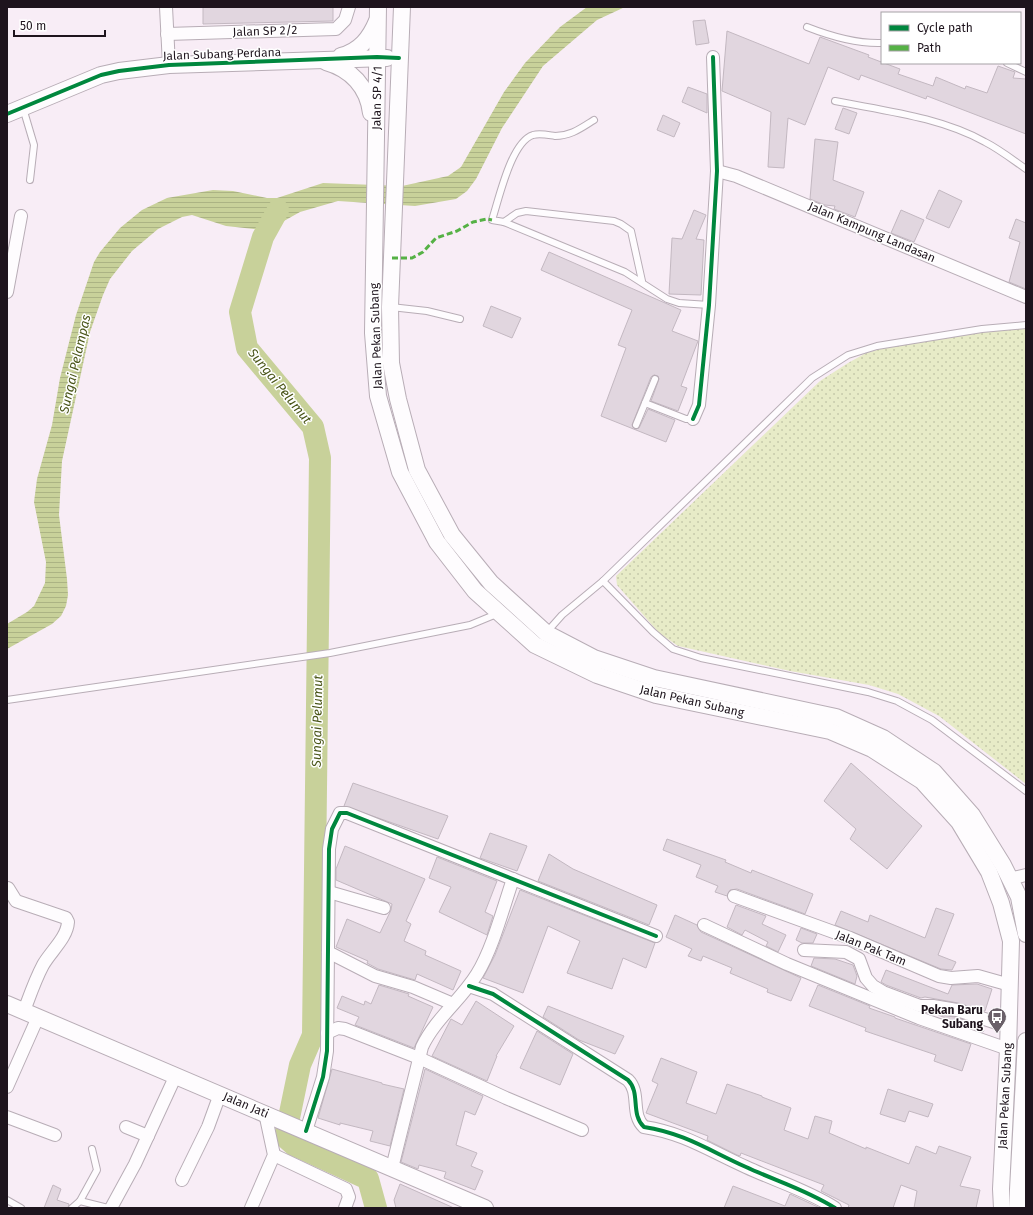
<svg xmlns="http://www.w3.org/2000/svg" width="1033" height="1215" font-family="'Fira Sans',sans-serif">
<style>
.grass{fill:url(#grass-dots)}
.water{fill:url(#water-rules)}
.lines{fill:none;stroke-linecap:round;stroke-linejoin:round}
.river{stroke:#c8d19a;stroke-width:22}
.building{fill:#e1d6df;stroke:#c3b8c1}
.lane-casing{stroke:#b8adb6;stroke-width:8}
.street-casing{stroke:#b8adb6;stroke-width:14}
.secondary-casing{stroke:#b8adb6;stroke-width:18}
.lane{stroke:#fefcfe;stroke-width:6}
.street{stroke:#fefcfe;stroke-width:12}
.secondary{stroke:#fefcfe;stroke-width:16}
.quiet{stroke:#55b145;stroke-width:3;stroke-dasharray:6 3;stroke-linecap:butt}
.cycleway-casing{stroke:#fff;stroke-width:6}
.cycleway{stroke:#00873e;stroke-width:4}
.labels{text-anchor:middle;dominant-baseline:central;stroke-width:3;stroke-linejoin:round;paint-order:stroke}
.street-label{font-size:12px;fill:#1e141d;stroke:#fff}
.poi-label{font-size:12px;font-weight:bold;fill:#1e141d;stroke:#fff;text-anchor:end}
.water-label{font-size:13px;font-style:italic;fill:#495518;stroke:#fff}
</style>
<defs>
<pattern id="grass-dots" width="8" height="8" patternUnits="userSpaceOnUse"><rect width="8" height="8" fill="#e7ebc7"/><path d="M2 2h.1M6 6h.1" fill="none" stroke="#c6c9aa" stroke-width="1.8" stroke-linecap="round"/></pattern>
<pattern id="water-rules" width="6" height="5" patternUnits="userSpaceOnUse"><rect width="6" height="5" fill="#c8d19a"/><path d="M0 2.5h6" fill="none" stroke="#abb384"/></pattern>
</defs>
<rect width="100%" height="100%" fill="#f8edf6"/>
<polygon class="grass" points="1026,328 1026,784 939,716 898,694 869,685 790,671 678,646 659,633 617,585 616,576 820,381 848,363 866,353 901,343 993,329"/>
<polygon class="water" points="587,7 625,7 597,20 543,66 502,128 476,179 467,191 456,199 415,206 338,201 300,212 275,226 254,229 226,226 192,215 182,217 158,229 132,251 110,279 103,295 90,332 62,461 59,515 67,579 68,595 66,606 61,616 52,624 7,649 7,624 27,612 34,606 45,583 46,562 34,502 37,479 52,425 60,378 76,315 94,262 100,252 120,228 142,210 167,198 213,190 233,191 267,198 277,198 323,183 402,186 448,176 461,167 504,92 525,63 560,27"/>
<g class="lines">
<polyline class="river" points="278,210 263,237 240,312 247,348 313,427 320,458 313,1035 300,1065 285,1137 294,1145 368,1179 376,1208"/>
</g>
<g class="building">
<polygon points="203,7 333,7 333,21 203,24"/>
<polygon points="705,20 709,43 696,45 693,21"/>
<polygon points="727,31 809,64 820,37 869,55 868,57 900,69 898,74 933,86 936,77 965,89 966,86 987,93 998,66 1015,72 1013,78 1026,79 1026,134 927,96 926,99 861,75 859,80 828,67 805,125 788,118 784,168 768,167 771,112 722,91"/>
<polygon points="688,87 707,94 707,113 682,102"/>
<polygon points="843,108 857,113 849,134 835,129"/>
<polygon points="663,115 680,123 674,137 657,130"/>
<polygon points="815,139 838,142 833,180 864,192 855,217 834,209 835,206 825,205 810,199"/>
<polygon points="939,190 962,201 949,228 926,218"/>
<polygon points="694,210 706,215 696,239 704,240 701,295 669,294 672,238 682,239"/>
<polygon points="901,210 924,220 914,242 891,233"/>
<polygon points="1016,219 1026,223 1026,289 1009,282 1020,242 1009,238"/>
<polygon points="549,252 681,310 672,331 698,341 681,386 687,388 678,411 651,401 659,379 658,376 654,375 651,377 632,425 635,429 639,428 648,409 675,420 666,442 601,416 626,348 618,345 632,310 541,270"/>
<polygon points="491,306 521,318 512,338 483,326"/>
<polygon points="851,763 922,826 887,869 850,839 856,829 824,801"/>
<polygon points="353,783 448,816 438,839 344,806"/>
<polygon points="490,833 527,846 517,871 480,858"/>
<polygon points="667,839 726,860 725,862 751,873 752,870 813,894 805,914 737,889 730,890 727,896 715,892 718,886 696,877 701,865 663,850"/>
<polygon points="345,846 425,879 406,921 411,924 404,941 426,951 425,955 461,971 453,990 417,974 415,980 378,969 367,963 368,961 336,947 347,919 380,933 391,910 392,904 336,880 336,869"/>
<polygon points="549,854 573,869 657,905 649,925 538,881"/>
<polygon points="437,857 497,881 485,912 493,916 487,935 439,912 451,887 429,878"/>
<polygon points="520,890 655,943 646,968 623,958 612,989 567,973 580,941 548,926 523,993 483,978 495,955"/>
<polygon points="736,905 766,916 762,924 786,935 778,952 766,946 768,942 745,930 742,935 727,927"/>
<polygon points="936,908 954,914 938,955 956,962 952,970 941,969 835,925 841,911 868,922 870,915 925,938"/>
<polygon points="675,915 697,925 701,932 801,978 791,1001 767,992 768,989 730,973 732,968 703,956 701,961 688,956 692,949 666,937"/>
<polygon points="801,928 817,934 813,943 802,943 796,940"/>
<polygon points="814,958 835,959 853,965 857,976 855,984 811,966"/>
<polygon points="886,970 948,994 952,985 977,984 992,989 985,1011 958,1003 925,997 921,998 886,985 881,982"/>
<polygon points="379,985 409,994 408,996 433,1007 414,1048 355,1025 359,1017 337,1008 342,996 364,1005 365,1001 371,1004"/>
<polygon points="818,985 870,1006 869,1008 895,1017 895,1018 971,1044 962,1071 934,1061 936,1055 865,1031 866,1028 809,1006"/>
<polygon points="476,1001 514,1026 496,1056 497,1056 487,1081 432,1056 451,1019 462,1025"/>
<polygon points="548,1006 624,1036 615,1054 579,1040 543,1017"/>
<polygon points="938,1015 955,1017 979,1025 978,1028 984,1030 983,1032"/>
<polygon points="537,1031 573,1054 560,1085 520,1068"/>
<polygon points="661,1058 697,1072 686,1103 716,1114 727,1084 762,1096 762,1097 791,1108 784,1130 808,1139 815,1116 832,1121 829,1133 866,1149 866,1147 909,1164 916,1146 936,1154 939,1146 971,1157 960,1186 980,1190 976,1208 914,1208 917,1191 901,1185 893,1208 848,1208 849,1205 821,1191 824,1185 741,1153 740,1156 737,1155 707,1140 708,1136 646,1113 658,1084 652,1081"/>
<polygon points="332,1069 382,1083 382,1084 404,1089 390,1146 370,1141 373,1131 340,1123 340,1125 318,1118"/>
<polygon points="425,1069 483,1096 475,1115 465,1111 456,1145 477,1153 471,1166 483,1171 475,1190 444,1178 446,1172 419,1165 418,1169 401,1162"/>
<polygon points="888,1089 933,1104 928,1117 909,1111 905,1122 880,1114"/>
<polygon points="400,1184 454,1208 396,1208 394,1200"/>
<polygon points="53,1185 61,1189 57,1200 69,1204 68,1208 44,1208"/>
<polygon points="733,1186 785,1206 790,1194 820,1208 724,1208"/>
</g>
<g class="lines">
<defs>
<g id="lane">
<path d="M807,27c23,9 49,17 75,16"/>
<polyline points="1007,63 1026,72"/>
<path d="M835,101c50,10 105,16 150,41 14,7 28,18 41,27"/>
<polyline points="23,108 34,145 30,180"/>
<path d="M594,120c-13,8 -23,16 -39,16 -7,-1 -15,-3 -22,-1 -22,7 -34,64 -41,85l12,2 121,50 42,27 12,4 30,2"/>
<polyline points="504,222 517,213 526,211 614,221 621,224 631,231 642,281"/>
<polyline points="391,307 427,311 460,319"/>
<polyline points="645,403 686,419 693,419"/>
<polyline points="636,425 655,379"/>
<polyline points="603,581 653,632 673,649 701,658 868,692 897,701 932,720 1026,791"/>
<polyline points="546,633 562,615 603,581 812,378 848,355 877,346 982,329 1026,325"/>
<polyline points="7,700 330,653 470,625 499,613"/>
<polyline points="7,1200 21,1208"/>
<polyline points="80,1201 97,1170 92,1149"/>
<polyline points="72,1208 80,1201 108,1208"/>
</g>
<g id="street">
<polyline points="166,7 169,65"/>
<polyline points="167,34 336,29 345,20 349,7"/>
<polyline points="717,171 736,176 1026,297"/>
<polyline points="7,292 21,216"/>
<polyline points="693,419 699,405 709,305 717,171 713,57"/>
<polyline points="1009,879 1026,875"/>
<path d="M8,888l8,13 50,17 2,4c-1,16 -17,29 -25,43 -8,15 -13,30 -19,46"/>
<polyline points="329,892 384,908"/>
<polyline points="734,896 850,938 939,976 951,978 978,976 1010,985"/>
<polyline points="704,925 787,964 919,1018 1008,1049"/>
<polyline points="804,950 846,952 859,959 866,978 873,986 883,992 920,1006 933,1006 957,1010 1009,1027"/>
<polyline points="328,952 375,976 413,987 453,1004"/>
<path d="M469,986l24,8 135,86c13,13 2,34 16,47 40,6 66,24 102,40 30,14 61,23 89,41"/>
<polyline points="327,1033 338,1028 345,1029 419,1058 506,1098 582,1130"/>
<polyline points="7,1087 38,1017"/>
<polyline points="7,1117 55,1135"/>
<polyline points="126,1127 148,1136"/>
<polyline points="306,1131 323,1077 327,1051 329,849 332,829 340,813 347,813 656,936"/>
<polyline points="274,1155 346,1189 349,1197 345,1208"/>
<path d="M392,1168l30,-121c13,-28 39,-47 55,-73 16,-26 26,-66 36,-95"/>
<polyline points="182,1180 208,1127 220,1094"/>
<polyline points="111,1208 135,1164 176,1075"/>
<polyline points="251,1208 274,1155 265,1113"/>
</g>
<g id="secondary">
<polyline points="378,7 373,333 378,396 400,472 437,542 475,591 535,645 597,675 656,695 830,731 872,749 922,781 959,822 989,872 1001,903 1011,941 1008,1049 1001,1189 1002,1208"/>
<polyline points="402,7 390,307 391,363 398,399 417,470 452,535 491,583 546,633 594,658 654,678 836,717 883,738 934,772 972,815 1003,865 1019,897 1026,934"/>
<path d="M341,56c19,-5 29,-18 36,-35"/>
<path d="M326,62c25,7 42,25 45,51"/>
<polyline points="7,114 101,75 119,71 169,65 387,58"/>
<polyline points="7,1004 485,1208"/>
<polyline points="1018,1208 1018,1190 1026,1041"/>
</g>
</defs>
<use href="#lane" class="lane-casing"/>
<use href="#street" class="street-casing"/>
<use href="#secondary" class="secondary-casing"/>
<use href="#lane" class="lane"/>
<use href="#street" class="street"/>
<use href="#secondary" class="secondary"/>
<polyline class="quiet" points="392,258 412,258 423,252 436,238 457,231 473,222 487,219 492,220"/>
<defs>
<g id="cycleway">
<polyline points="7,114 101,75 119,71 169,65 377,57 399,58"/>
<polyline points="693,419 699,405 709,305 717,171 713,57"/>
<path d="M469,986l24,8 135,86c13,13 2,34 16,47 40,6 66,24 102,40 30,14 61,23 89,41"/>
<polyline points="306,1131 323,1077 327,1051 329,849 332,829 340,813 347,813 656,936"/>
</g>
</defs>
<use href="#cycleway" class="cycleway-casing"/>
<use href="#cycleway" class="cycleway"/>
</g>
<defs>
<symbol id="bus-pin" viewBox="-11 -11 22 30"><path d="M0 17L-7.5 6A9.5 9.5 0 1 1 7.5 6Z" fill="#6a6069" stroke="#fff"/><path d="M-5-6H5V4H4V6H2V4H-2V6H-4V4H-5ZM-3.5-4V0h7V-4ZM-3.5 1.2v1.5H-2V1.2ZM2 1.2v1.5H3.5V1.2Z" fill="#fff"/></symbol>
</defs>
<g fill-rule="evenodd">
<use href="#bus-pin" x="986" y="1006" width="22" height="30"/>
</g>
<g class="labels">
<g class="street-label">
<text transform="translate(265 31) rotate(-2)">Jalan SP 2/2</text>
<text transform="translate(222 54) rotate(-2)">Jalan Subang Perdana</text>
<text transform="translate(377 98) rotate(-89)">Jalan SP 4/1</text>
<text transform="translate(872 232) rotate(23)">Jalan Kampung Landasan</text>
<text transform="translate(376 336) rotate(-92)">Jalan Pekan Subang</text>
<text transform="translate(692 701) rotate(13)">Jalan Pekan Subang</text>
<text transform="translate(871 948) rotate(22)">Jalan Pak Tam</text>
<text transform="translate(1005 1096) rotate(-87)">Jalan Pekan Subang</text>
<text transform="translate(246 1105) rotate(23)">Jalan Jati</text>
</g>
<g class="poi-label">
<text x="983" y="1010">Pekan Baru<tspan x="983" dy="14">Subang</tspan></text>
</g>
<g class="water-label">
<text transform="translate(75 364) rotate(-77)">Sungai Pelampas</text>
<text transform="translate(280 386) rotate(51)">Sungai Pelumut</text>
<text transform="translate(317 721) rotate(-89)">Sungai Pelumut</text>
</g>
</g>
<rect width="1033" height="1215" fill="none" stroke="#1e141d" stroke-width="16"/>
<rect x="881" y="12" width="140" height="52" fill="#ffffff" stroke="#a5a1a5"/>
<rect x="889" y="25" width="20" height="6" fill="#00873e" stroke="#a5a1a5"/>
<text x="917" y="32" font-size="12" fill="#1e141d">Cycle path</text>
<rect x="889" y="45" width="20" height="6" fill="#55b145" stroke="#a5a1a5"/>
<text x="917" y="52" font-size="12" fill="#1e141d">Path</text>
<path d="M14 30v6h91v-6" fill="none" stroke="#1e141d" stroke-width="2"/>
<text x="20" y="30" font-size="12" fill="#1e141d" stroke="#ffffff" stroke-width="3" paint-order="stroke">50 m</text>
</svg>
